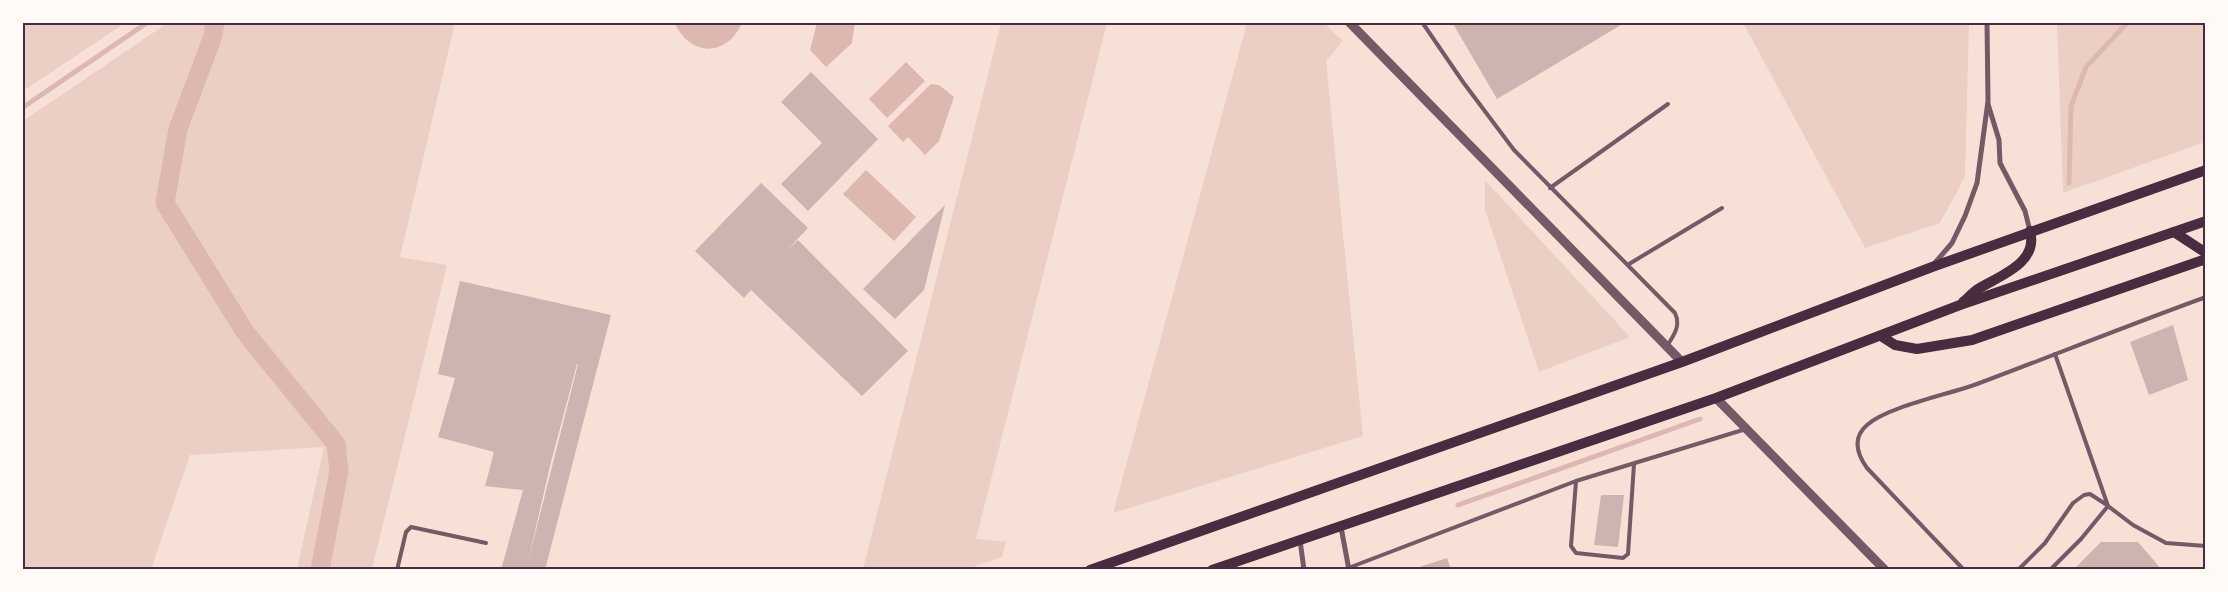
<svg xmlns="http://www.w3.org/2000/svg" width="2228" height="592" font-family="Ubuntu,sans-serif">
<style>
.green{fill:#ebcfc5}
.water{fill:#dcb8b0}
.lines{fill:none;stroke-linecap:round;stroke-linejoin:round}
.stream{stroke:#dcb8b0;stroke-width:5}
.canal{stroke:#dcb8b0;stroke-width:19}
.building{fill:#ccb4b1;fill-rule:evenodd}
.service{stroke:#755966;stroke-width:4}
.minor{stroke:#755966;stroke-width:5}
.tertiary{stroke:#755966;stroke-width:9}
.secondary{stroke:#4a2c40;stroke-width:10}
.neatline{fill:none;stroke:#4a2c40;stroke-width:2}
</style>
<rect width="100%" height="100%" fill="#f7e1d7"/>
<g class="green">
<polygon points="23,22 125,22 125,23 23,91"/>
<polygon points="169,22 455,23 400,257 447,265 372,569 297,569 324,447 190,455 151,569 23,569 23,121"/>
<polygon points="1001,23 1107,23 976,539 1006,542 1002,557 967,569 863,569"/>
<polygon points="1247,23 1324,23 1343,41 1326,61 1363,436 1113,513"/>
<polygon points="1743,23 1969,23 1965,177 1940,223 1865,248"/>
<polygon points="2057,23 2205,23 2205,142 2063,193"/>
<polygon points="1485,180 1630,337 1539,372 1485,210"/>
</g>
<g class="water">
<polygon points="817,23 855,23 852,43 826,67 810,50"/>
<path d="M675,24v-1h67c-15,34 -51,34 -67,1z"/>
<polygon points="906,62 925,81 887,118 869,99"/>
<polygon points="931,84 939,85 954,97 939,141 925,155 908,137 903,142 888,126"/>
<polygon points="866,170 916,217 894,241 843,194"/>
</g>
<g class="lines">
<g class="stream">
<polyline points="22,108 148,22"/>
<polyline points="2069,183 2071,106 2086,67 2128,22"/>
<polyline points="1458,505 1700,419"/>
</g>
<polyline class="canal" points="215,22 213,36 178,129 165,203 245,332 336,444 339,471 320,570"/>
</g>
<g class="building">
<polygon points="1452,22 1626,22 1497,99"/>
<polygon points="811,72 878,139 808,211 781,184 822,143 781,102"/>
<polygon points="761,183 808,228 788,249 798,240 908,351 862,396 751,290 744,298 695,251"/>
<polygon points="945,205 924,290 895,319 863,289"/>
<path d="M460,281l151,34 -66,255h-44l22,-80 -38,-4 9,-34 -56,-15 17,-59 -17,-4zM577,364h1l-50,198 22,-96z"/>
<polygon points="2173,325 2188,380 2149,395 2130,342"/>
<polygon points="1601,495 1624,495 1618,547 1594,545"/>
<polygon points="2101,542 2138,542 2162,570 2073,570"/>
<polygon points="1447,558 1451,570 1413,570 1413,569"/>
</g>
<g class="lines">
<g class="service">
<path d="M1422,22l41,60 51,68 161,163c6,13 -1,22 -8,33"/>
<polyline points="1550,188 1668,104"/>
<polyline points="1629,264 1722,208"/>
<polyline points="2055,354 2108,506"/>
<polyline points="1576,481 1571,546 1576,553 1623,558 1628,554 1634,464"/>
<polyline points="397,570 406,532 411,527 486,543"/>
<polyline points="1343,570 1576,481 1746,429"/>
<path d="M1964,570l-97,-102c-10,-14 -15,-30 0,-43 19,-18 83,-31 110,-41 77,-29 152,-59 229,-87"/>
<polyline points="2018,570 2045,543 2073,503 2084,495 2090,494 2107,505"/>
<polyline points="2050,570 2081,539 2108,506 2133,525 2166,543 2206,546"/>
</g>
<g class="minor">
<polyline points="1988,104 1999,140 2000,163 2025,211 2030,231"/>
<polyline points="1934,264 1952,243 1965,216 1977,183 1988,101 1987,22"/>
<polyline points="1341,527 1349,570"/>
<polyline points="1300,540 1304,570"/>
</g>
<g class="tertiary">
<polyline points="1349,22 1682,362"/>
<polyline points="1716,398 1885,570"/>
</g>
<g class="secondary">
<polyline points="2174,232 2206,253"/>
<path d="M1963,302c5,-4 9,-9 15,-13 21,-13 61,-26 52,-58"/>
<polyline points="1881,336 1895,345 1917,349 1972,340 2206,259"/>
<polyline points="1090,570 1682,362 1932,267 2206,170"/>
<polyline points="1212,570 1716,398 1960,305 2206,221"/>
</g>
</g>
<rect width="2228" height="592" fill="none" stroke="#fffaf5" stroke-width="48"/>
<rect x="24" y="24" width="2180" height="544" class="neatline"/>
</svg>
